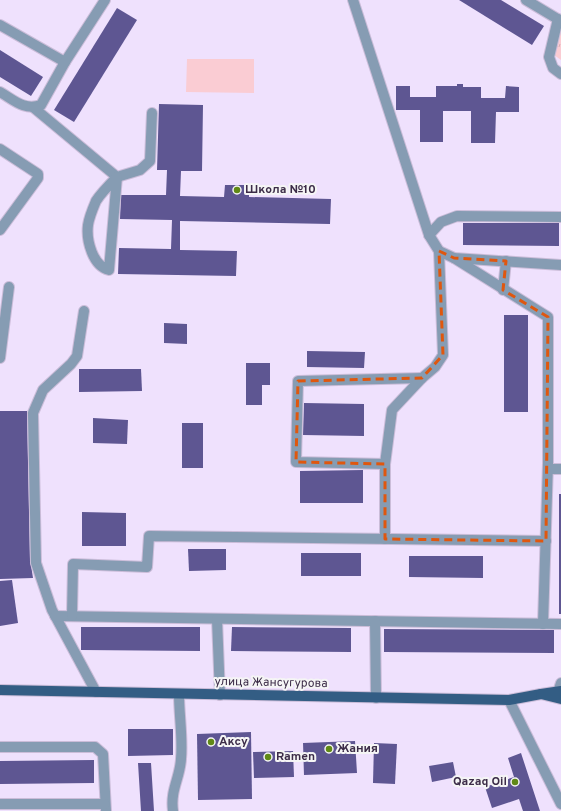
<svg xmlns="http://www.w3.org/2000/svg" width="561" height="811" font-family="Overpass,sans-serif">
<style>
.grass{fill:url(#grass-tufts)}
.garden{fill:#faccd3}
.building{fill:#5e5692}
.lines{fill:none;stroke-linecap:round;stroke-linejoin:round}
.minor-casing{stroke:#cbbdd9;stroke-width:12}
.major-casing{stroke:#cbbdd9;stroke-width:12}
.minor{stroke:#869cb3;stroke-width:10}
.major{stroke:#335d84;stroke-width:10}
.marked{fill:none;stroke:#df570f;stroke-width:3;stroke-dasharray:8 5;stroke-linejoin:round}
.poi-dot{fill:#608916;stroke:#f5f5f5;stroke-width:1.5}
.labels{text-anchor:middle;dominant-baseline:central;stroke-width:4;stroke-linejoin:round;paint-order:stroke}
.poi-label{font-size:12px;font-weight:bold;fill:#3c2c48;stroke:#f5f5f5;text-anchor:start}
.street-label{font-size:12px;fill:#3c2c48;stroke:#f5f5f5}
</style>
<defs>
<pattern id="grass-tufts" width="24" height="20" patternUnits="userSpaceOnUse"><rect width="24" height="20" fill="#faccd3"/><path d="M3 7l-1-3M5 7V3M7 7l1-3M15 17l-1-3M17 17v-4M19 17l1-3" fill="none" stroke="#d7afb7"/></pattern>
</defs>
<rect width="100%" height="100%" fill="#efe1fd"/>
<polygon class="grass" points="561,25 561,60 554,55"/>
<polygon class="garden" points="187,59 254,59 254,93 186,92"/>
<g class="building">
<polygon points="459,0 501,0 544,26 532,45"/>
<polygon points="117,8 137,20 74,122 54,110"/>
<polygon points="0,50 43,77 31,96 0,77"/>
<polygon points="457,84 463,84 463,87 481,87 481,98 505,98 506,86 519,87 519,112 496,112 495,143 471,143 471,111 443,111 443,142 420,142 420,110 396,110 396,86 410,86 410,97 436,97 436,86 457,86"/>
<polygon points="159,104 203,105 202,171 181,171 180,196 224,197 225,185 249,185 249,197 331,199 330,224 180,221 180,250 237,251 236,276 118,274 119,248 171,249 172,220 120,219 121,195 166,195 167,170 157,170"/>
<polygon points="463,223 559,223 559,246 463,245"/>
<rect x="504" y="315" width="24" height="97"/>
<polygon points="164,323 187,324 187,344 164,343"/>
<polygon points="307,351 365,352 364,368 307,367"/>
<polygon points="246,363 270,363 270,385 262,385 262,405 246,405"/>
<polygon points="79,369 141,369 142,391 79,392"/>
<polygon points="304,403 364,404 364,436 303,435"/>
<polygon points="0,411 27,411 30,559 33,578 0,579"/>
<polygon points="93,418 128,420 127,444 93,443"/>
<rect x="182" y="423" width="21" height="45"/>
<polygon points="363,470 363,503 300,503 300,471"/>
<rect x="559" y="494" width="2" height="120"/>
<polygon points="82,512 126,513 126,546 82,546"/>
<polygon points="188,549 226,549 226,570 189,571"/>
<rect x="301" y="553" width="60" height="23"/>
<polygon points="409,556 483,556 483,578 409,577"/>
<polygon points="12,580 18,623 0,626 0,581"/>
<polygon points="81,627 200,627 200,651 81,650"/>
<polygon points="232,627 351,628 351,652 231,651"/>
<polygon points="384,629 554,630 554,653 384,652"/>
<polygon points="128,729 173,729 173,755 128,756"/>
<polygon points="251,732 252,799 198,800 197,734"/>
<polygon points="355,741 357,773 304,775 303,743"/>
<polygon points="374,743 397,744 395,784 373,783"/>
<polygon points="293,751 294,777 254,778 253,752"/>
<polygon points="521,753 540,811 523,811 519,799 492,808 485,787 514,777 508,758"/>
<polygon points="94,760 94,783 0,784 0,761"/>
<polygon points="453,762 456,777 432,782 429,766"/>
<polygon points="138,763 151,763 154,811 141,811"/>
</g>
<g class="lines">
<defs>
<g id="minor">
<polyline points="353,0 429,235 439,251 454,258 561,265"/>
<polyline points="526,0 561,21"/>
<polyline points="558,19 549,57 553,68 561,74"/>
<polyline points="0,25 65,62"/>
<path d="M0,92c14,8 24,19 41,13l24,-43 40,-62"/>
<polyline points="34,108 117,177 140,170 150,161 152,113"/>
<polyline points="0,149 38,174 38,178 0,230"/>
<path d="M117,177l-8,93c-16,-4 -23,-29 -21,-45 1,-7 5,-17 8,-24 5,-8 14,-17 21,-24z"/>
<polyline points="429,235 441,222 457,216 561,217"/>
<polyline points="454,258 548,317 548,463 543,624"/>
<polyline points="503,290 506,261"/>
<polyline points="84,311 77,356 71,364 43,390 33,413 36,563 52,610 96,692"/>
<polyline points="0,358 9,287"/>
<polyline points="385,464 296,462 298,381 422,378"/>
<polyline points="548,469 561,469"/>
<polyline points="385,539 385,464 392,410 422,378 435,367 443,355 439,251"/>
<polyline points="55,616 561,624"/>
<polyline points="72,616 73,564 147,567 149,536 546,541"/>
<polyline points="217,619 220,695"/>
<polyline points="375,621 376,698"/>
<polyline points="558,692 561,683"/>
<polyline points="509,700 561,804"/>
<polyline points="0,747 95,747 103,754 106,811"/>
<polyline points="0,804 105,804"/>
<path d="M173,811c-3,-21 7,-33 8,-52 2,-21 -2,-44 -2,-65"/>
</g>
<g id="major">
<polyline points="0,690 509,700 541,694"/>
<polyline points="561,691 541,694 561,699"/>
</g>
</defs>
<use href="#minor" class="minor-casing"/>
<use href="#major" class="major-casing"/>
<use href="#minor" class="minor"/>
<use href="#major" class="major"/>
</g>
<path class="marked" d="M439,251l15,7 52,3 -3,29 45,27 -2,224 -161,-2v-75l-89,-2 2,-81 124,-3 21,-23z"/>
<g class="poi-dot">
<circle cx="237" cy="190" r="4"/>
<circle cx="211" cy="742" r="4"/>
<circle cx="329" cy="749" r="4"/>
<circle cx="268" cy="757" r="4"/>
<circle cx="515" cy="782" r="4"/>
</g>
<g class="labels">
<g class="poi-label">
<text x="245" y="190">Школа №10</text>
<text x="219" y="742">Аксу</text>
<text x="337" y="749">Жания</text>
<text x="276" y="757">Ramen</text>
<text x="507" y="782" text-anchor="end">Qazaq Oil</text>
</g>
<g class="street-label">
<text transform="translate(271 683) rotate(1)">улица Жансугурова</text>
</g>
</g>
</svg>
